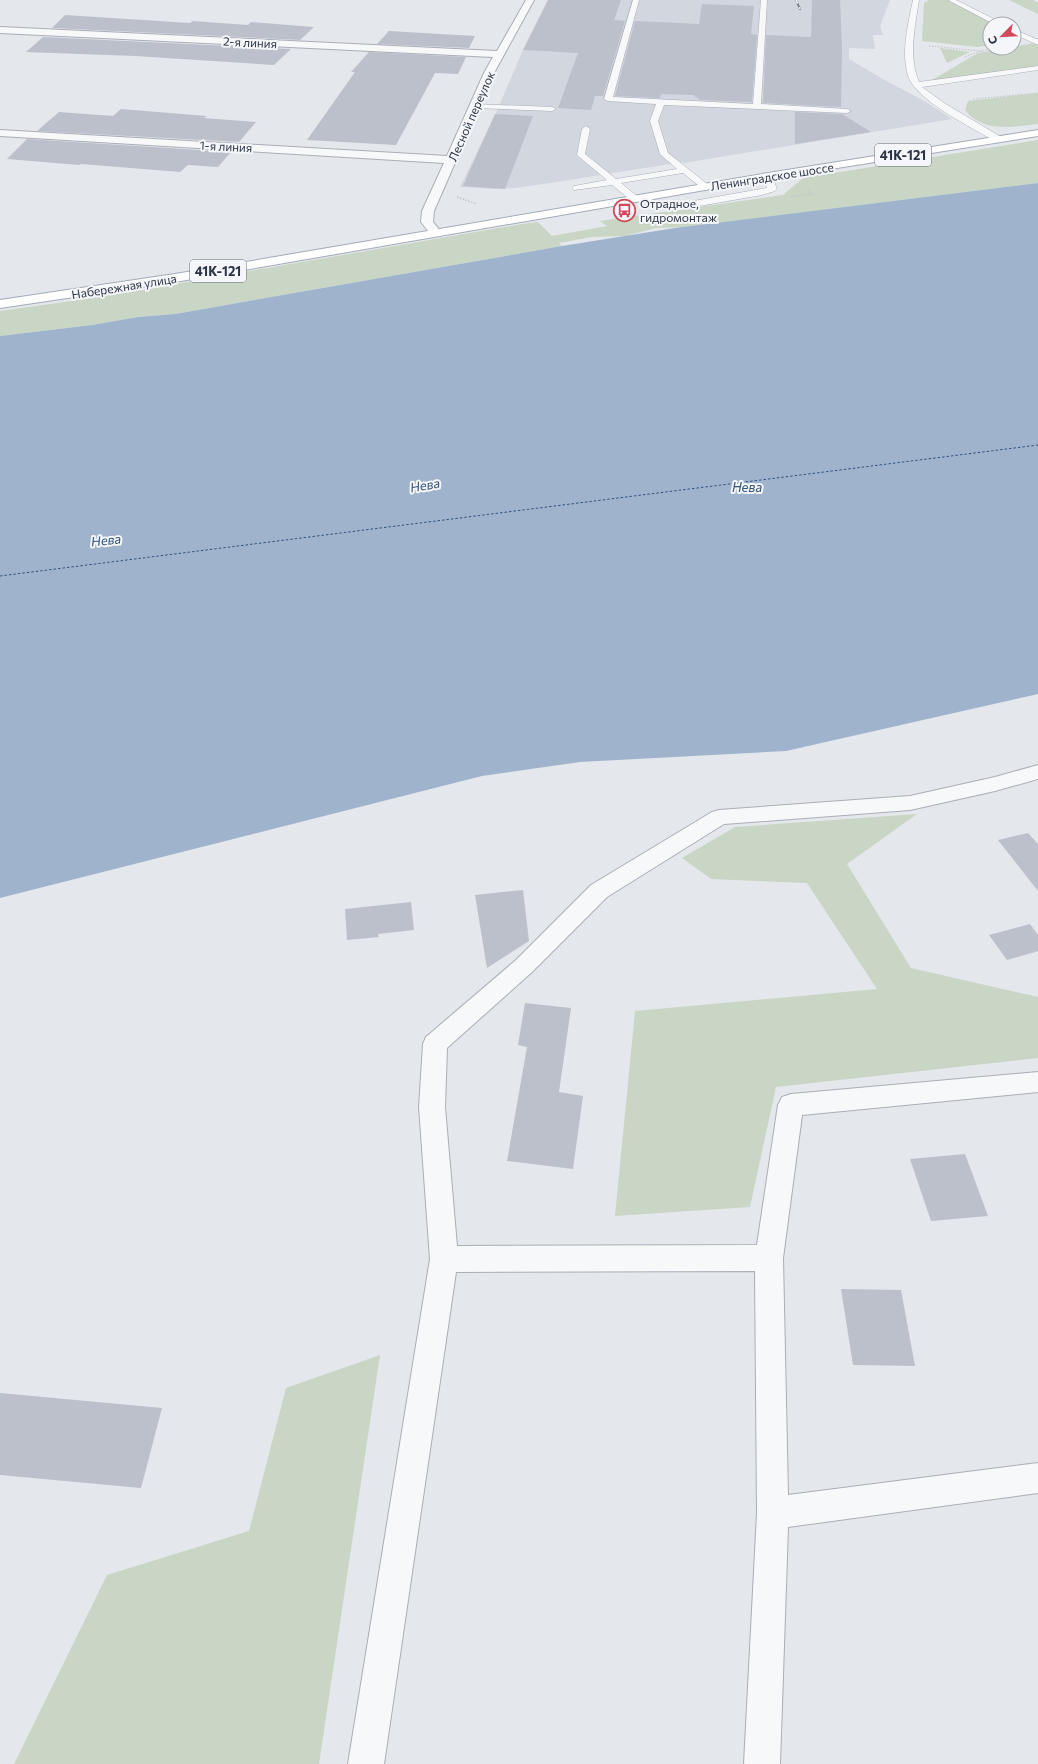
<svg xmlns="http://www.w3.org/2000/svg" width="1038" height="1764" font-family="Commissioner,sans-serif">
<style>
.built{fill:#d2d6de}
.green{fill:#c9d6c5}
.water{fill:#9fb4cc}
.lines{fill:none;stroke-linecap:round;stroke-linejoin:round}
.ferry{stroke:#34527a;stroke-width:1;stroke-dasharray:2.5 2;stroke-linecap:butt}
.building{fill:#bbc0ca}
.service-casing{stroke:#a9aeb7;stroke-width:1}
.minor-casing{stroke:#a9aeb7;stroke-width:2}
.primary-casing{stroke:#a3abb8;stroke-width:2}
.path-far1{stroke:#c2c5cb;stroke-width:1;stroke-dasharray:1.5 1.5;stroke-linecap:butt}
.path{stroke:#c2c5cb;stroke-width:1.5;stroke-dasharray:1.5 1.5;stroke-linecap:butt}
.service{fill:#f7f8fa;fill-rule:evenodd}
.minor{fill:#f7f8fa;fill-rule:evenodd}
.primary{fill:#fff;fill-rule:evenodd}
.rail-casing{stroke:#7d8696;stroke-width:2}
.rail{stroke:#f4f6f9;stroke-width:1.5;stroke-dasharray:4;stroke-linecap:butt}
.labels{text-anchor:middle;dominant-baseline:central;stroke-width:4;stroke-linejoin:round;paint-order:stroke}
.far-street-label{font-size:12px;fill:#2b3445;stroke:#f4f6f9}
.far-poi-label{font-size:12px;fill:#2b3445;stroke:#f4f6f9;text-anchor:start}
.shield{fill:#f4f6f9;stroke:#676e7b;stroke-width:1}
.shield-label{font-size:13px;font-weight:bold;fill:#2b3445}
.far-water-label{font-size:13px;font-style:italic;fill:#34527a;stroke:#f4f6f9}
</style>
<rect width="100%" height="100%" fill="#e4e7ec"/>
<polygon class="built" points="548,0 890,0 880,26 883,35 873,35 875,49 849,48 849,59 881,78 926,102 952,119 684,163 682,162 557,182 515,188 495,189 460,187 496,113 523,50"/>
<g class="green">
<polygon points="929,0 947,0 993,24 990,24 990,45 978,47 922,41 924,3"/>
<polygon points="1009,0 1033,0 1038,3 1038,14"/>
<polygon points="1034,43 1038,45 1038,67 927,83 978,53"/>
<polygon points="940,48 970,52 947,63"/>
<path d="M1038,93v31c-26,3 -55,9 -73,-14l3,-9z"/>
<polygon points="1038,140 1038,183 685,227 656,228 625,236 592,237 559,243 562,246 175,314 138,317 92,325 0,336 0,311 100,297 522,224 538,222 552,236 607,226 600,221 783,195 803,178"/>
<polygon points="917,814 847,864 911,968 1038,997 1038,1058 776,1087 750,1207 615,1216 635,1011 877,989 807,883 711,879 682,858 735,827"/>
<polygon points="380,1355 319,1764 14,1764 107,1575 249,1531 286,1388"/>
</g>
<polygon class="water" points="1038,183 1038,694 786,751 580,762 482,776 0,898 0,336 92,325 138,317 175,314 562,246 675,228"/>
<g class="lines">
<polyline class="ferry" points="0,576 1038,445"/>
</g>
<g class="building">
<polygon points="548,0 621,0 614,20 625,21 603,96 595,96 591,110 558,108 578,53 523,50"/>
<polygon points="812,0 840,0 842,47 841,107 763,103 766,35 811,37"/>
<polygon points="702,4 754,6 751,34 757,35 752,102 700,100 693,95 661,94 660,98 615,96 635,21 699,24"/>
<polygon points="65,15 190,23 193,21 248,25 251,22 314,27 300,40 52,28"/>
<polygon points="389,31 423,33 475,36 469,48 377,44"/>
<polygon points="43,37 291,49 274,65 135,56 26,52"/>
<polygon points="369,52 466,57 458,74 435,73 396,145 307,140 355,72 351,72"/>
<polygon points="121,109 207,116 204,118 256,122 239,142 37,131 59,112 113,116"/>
<polygon points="795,112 842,114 871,132 795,144"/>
<polygon points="495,114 533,116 505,189 463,186"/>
<polygon points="27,139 231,152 218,167 188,165 180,172 81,164 79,165 7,159"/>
<polygon points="1028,833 1038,844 1038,891 998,840"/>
<polygon points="523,890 529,941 487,968 475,895"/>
<polygon points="411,902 414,930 378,934 379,937 347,940 345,909"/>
<polygon points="1030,924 1038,935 1038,951 1007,960 989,935"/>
<polygon points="525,1003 571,1008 559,1092 583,1096 573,1169 507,1161 527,1047 518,1045"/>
<polygon points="965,1154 988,1216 931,1221 910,1159"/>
<polygon points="841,1289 901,1290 915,1366 853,1365"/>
<polygon points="0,1393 162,1408 141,1488 0,1475"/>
</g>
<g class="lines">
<defs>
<g id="service">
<polygon points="633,0 639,0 613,97 753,104 761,0 767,0 761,104 847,109 851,111 847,113 664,105 658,121 668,153 711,187 706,190 703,189 683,173 621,183 638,197 642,195 658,202 682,203 761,189 767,188 764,176 768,173 772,176 777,189 775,191 762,195 682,209 662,208 639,200 632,201 612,185 574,190 572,188 574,186 607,180 577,155 582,129 586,126 590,129 585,154 616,179 677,169 660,154 650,121 656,104 608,101 604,99"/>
<path d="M913,0h6c-4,27 -11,56 0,82l119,-16v4l-116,17 22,16 57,34 1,2 -1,2h-6c-23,-13 -79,-41 -87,-65 -7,-24 0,-52 5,-76z"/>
<polygon points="948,0 956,0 1004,24 994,24"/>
<polygon points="1014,29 1038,40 1038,45 1014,34"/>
<polygon points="472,104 552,107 556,109 552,111 475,108 472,108"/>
</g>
<g id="minor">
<polygon points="526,0 534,0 494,73 434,211 433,222 442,233 440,236 432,236 421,222 422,211 444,163 0,136 0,130 447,156 484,73 493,57 0,33 0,27 497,51"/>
<polygon points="1038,765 1038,779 995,791 910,810 724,824 607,897 532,972 447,1048 445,1107 457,1246 757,1245 778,1105 782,1097 791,1094 1038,1072 1038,1092 802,1115 783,1258 788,1495 1038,1463 1038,1493 788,1527 780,1764 744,1764 757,1513 755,1271 456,1272 384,1764 348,1764 430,1259 419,1107 423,1044 426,1037 516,960 591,885 712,812 719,810 910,796 995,777"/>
</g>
<polygon id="primary" points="1038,130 1038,136 768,179 175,282 0,308 0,300 175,274 768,173"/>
</defs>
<use href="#service" class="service-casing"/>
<use href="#minor" class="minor-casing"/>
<use href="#primary" class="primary-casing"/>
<g class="path-far1">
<polyline points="929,46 980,51 996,48"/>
<polyline points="965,57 980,51 988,55"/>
<polyline points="973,99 1038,93"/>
</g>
<g class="path">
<polyline points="457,197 477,204"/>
<polyline points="790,197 812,194 807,189"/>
</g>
<use href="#service" class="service"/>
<use href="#minor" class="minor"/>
<use href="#primary" class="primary"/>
<defs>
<polyline id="rail" points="796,0 800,9"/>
</defs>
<use href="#rail" class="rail-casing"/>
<use href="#rail" class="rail"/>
</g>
<defs>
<symbol id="bus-ring" viewBox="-11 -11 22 22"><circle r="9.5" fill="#f4f6f9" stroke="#d1495b" stroke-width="1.5"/><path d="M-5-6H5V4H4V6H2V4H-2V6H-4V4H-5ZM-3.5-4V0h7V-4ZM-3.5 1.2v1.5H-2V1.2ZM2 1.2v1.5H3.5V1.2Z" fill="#d1495b"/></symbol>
</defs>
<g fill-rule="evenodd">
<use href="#bus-ring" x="612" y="198" width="25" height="25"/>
</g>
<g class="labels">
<g class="far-street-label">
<text transform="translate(250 42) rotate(3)">2-я линия</text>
<text transform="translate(471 116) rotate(-66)">Лесной переулок</text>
<text transform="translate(226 146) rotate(3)">1-я линия</text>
<text transform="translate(772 176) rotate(-9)">Ленинградское шоссе</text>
<text transform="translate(124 286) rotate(-9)">Набережная улица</text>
</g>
<g class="far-poi-label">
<text x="640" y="203">Отрадное,<tspan x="640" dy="14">гидромонтаж</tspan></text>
</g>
<g class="shield">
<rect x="875" y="144" width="56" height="22" rx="3"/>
<rect x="190" y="260" width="56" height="22" rx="3"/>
</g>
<g class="shield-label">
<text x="903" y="155">41К-121</text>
<text x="218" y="271">41К-121</text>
</g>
<g class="far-water-label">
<text transform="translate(425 485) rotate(-10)">Нева</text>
<text x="747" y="487">Нева</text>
<text transform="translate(106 540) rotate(-6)">Нева</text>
</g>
</g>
<g transform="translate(1002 36) rotate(246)"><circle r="19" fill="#f4f6f9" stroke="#a4a8b1"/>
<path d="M0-3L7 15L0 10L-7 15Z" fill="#d1495b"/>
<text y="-6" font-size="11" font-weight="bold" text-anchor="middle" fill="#2b3445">С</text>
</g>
</svg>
